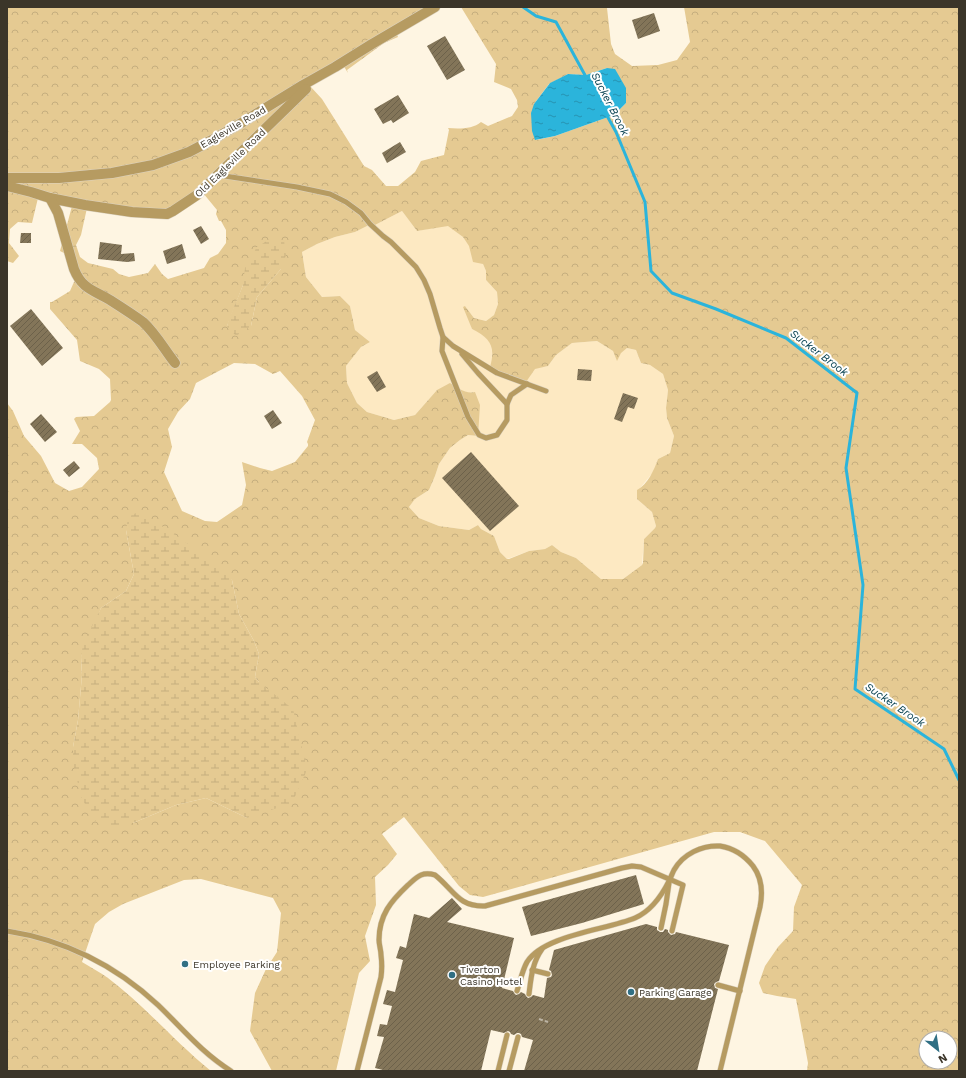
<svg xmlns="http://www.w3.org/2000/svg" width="966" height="1078" font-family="'Work Sans',sans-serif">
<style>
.built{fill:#fde9c2}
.forest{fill:url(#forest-crowns);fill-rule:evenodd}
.wetland{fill:url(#wetland-marsh)}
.water{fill:url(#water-ripples)}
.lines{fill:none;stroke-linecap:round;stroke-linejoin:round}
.stream{stroke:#2bb4db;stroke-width:3}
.building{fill:url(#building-hatch)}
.service-casing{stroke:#dbd2c1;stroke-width:6}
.minor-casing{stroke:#dbd2c1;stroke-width:11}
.path{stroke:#bcb4a4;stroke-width:2;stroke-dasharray:4 2;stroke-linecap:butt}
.service{stroke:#b69b61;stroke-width:5}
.minor{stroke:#b69b61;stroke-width:10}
.poi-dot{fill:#306f84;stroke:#fff;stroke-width:1.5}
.labels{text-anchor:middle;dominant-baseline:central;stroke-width:4;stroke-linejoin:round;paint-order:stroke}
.street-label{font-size:10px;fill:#3b3529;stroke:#fff}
.poi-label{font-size:10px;fill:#3b3529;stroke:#fff;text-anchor:start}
.water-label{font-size:11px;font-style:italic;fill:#074151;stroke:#fff}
</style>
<defs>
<pattern id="forest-crowns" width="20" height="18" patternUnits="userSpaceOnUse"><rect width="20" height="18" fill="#e5ca92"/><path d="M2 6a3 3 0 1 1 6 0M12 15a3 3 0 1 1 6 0" fill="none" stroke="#c5ae7e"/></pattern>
<pattern id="wetland-marsh" width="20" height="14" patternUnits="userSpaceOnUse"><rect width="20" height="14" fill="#e5ca92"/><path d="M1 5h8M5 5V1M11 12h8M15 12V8" fill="none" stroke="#c5ae7e"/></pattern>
<pattern id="water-ripples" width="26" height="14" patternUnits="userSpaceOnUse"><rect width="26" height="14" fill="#2bb4db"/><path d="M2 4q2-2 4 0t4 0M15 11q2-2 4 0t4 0" fill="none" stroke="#2693b2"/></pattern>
<pattern id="building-hatch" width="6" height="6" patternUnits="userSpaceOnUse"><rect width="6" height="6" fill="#837559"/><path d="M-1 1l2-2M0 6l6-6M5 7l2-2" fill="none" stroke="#6c614a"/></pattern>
</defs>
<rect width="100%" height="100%" fill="#fef5e2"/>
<polygon class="built" points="402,211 417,231 448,225 463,237 483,264 486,271 486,280 497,292 498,304 494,315 486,321 474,318 465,306 472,329 481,333 491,343 494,368 501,374 548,366 556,355 572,343 597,341 613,351 617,360 621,352 627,348 636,350 641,363 650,365 663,374 668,390 666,408 667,418 674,436 670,453 658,459 654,471 641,487 637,499 652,512 656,526 655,528 644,539 642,565 623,579 601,579 576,558 561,552 552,545 545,549 529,551 507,559 500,552 494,536 481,529 478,525 469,530 439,526 419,518 409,507 415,499 429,490 435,476 439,464 450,448 460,440 468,435 478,436 475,392 469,393 460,390 437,390 415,415 394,420 367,412 357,403 347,383 346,366 361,347 370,342 355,330 350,306 340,296 322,297 306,277 302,252 317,244 335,237 355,232 367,226 375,225"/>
<path class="forest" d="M7,7h430l-41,25 2,5 -14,6 -37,27 1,3 -5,-8 -33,21 12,13 42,67 8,4 14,16h12l17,-14 6,-11 23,-6 5,-25 -1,-2c11,1 25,1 33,-6l7,4 24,-10 6,-9 -1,-7 -6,-11 -17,-7 2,-18 -35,-57h147l-1,1 4,36 4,10 17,12 26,-1 19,-5 13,-18 -6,-35h275v1064h-152l1,-8 -12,-64 -19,-3 -14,-3 -4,-10 6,-17 13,-19 15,-16 1,-24 8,-22 -37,-44 -25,-9h-26l-231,65 -13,-2 -11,-9 -55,-69 -22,17 15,20 -9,11 -13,12 1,28 -11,31 5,25 -11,12 -23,98h-64l-22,-40 5,-38 11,-24 11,-17 4,-39 -8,-15 -72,-19 -17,1 -61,24 -14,8 -14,12 -13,38c8,5 18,10 26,16 37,28 67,64 103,93h-204v-668l6,8 11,25 17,20 14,27 14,8 13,-4 17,-18 -2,-11 -15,-14h-10l8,-13 -6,-12 2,-2 18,-1 16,-14 1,-2 -1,-21 -11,-10 -19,-8 -3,-21 -27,-31v-7h2l18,-11 8,-18 -4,-15 -14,-7 12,-45 -34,-8 -6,25 -14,-1 -8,7 -1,14 10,13 -6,7 -6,-2zM607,68l19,35 -12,12 -59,21 -19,4 -2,-36 15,-20 19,-10 18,1zM203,193l14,17 -1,4 3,7h2l5,9v13l-8,11 -8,4 -6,10 -36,11 -6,-5 -7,-10 -7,9 -19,4 -10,-3 -6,-5 -25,-6 -8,-6 -4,-12 5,-10 6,-27 77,8zM402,211l15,20 31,-5 15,11 6,9 4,16 10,2 3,7v9l11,12 1,12 -4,11 -8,6 -12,-3 -9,-12 -2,1 9,22c18,9 24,17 18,38l4,1 7,6 25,8 9,-13 13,-3 8,-11 16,-12 25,-2 16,10 4,10 4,-8 6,-5 9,2 5,13 9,2 13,9 5,16 -2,18 1,10 7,18 -4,17 -12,6c-4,11 -10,25 -21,31v9l15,13 4,14 -1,2 -11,11 -1,24 -1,2 -19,14h-22l-25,-21 -15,-6 -9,-7 -7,4 -16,2 -20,8h-2l-7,-7 -6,-16 -13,-7 -3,-4 -9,5 -30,-4 -20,-8 -10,-11 6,-8 14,-9 6,-14 4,-12 11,-16 10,-8 8,-5 10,1 2,-31 -5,-13c-10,2 -17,-4 -25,-9l-13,7 -22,25 -21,5 -27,-8 -10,-9 -10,-20 -1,-17 15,-19 9,-5 -15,-12 -5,-24 -10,-10 -18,1 -16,-20 -4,-25 15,-8 18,-7 20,-5 12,-6 8,-1zM281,269l-24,28 -6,29h-24l16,-41zM234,363l21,1 18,10 7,-3 22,25 13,24 -8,22 1,2v2l-13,16 -23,9 -12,-3 -18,-6 4,23 -4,20 -25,17 -12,-1 -23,-10 -18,-39 8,-25 -4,-18 10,-17 12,-13 6,-16zM126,530l106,50 7,34 15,27 5,13 -4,23 4,5 -12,136 -41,-20 -30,7 -43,18 -60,-76 5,-27 4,-45 -1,-18 20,-49 25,-17 8,-17zM926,1038h24v24h-24z"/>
<g class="wetland">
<polygon points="270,239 284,241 286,255 281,269 257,297 251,326 236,336 227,326 229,319 243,285 245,268 257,247"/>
<polygon points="136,513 147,516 225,569 232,580 239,614 254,641 259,654 255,677 259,682 293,709 307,770 292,803 247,818 206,798 176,805 133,823 114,827 100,824 92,818 81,796 73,764 73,747 78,720 82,675 81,657 83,644 101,608 126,591 134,574 126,530 128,517"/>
</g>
<polygon class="water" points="607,68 615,69 626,88 626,103 614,115 555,136 535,140 532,131 531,113 534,104 550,83 568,74 586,75"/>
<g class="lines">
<g class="stream">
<polyline points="523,7 536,16 556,22 586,77"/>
<polyline points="606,114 616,132 645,202 651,271 672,293 716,309 786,338 857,393 846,468 863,585 855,689 944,749 959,780"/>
</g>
</g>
<g class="building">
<polygon points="654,13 660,31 638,39 632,20"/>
<polygon points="445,36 465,70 447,80 427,46"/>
<polygon points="398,95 409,113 393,123 391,120 383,124 374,109"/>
<polygon points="400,142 406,152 387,163 382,153"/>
<polygon points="201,226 209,239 201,244 193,230"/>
<polygon points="21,233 31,233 31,243 20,243"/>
<polygon points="100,242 122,245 121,254 134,253 135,261 127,262 98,259"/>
<polygon points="182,244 186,258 167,264 163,251"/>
<polygon points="31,309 63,348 42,366 10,326"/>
<polygon points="578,369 592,370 591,381 577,380"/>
<polygon points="377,371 386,387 377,392 367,377"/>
<polygon points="623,393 638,398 634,409 628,407 622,422 614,419"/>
<polygon points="273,410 282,423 272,429 264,416"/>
<polygon points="41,414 57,432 45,442 30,424"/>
<polygon points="471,452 519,506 490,531 442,478"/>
<polygon points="74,461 80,468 69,477 63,470"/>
<polygon points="636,875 644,904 582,923 531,936 522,907"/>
<polygon points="452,898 462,909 447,922 514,938 502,988 513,991 514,993 516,995 519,994 521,992 525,994 526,996 528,998 531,997 533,995 544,998 547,978 551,977 552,975 551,971 549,970 554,950 646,924 657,927 657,930 660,932 663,932 665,929 668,930 668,932 671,935 675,934 676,932 729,945 719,981 716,982 714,984 715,988 718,989 697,1071 524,1071 533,1040 522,1037 521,1034 519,1033 517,1033 514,1035 511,1034 510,1032 508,1031 504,1033 491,1030 481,1071 387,1071 375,1068 384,1037 377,1036 380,1024 387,1025 392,1006 383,1004 387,990 395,992 403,960 396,958 400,946 406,948 414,914 429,918"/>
</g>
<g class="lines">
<defs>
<g id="service">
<polyline points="218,175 297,187 330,194 346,202 361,213 370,224 383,236 391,242 416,267 424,280 430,294 440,328 443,337 453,346 497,373 546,391"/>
<polyline points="443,337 442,351 468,417 479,435 486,438 497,435 507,420 507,404 511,395 527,384"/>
<polyline points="462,354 478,373 507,404"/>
<polyline points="661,928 666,904 669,883"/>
<path d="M7,931c58,9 108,34 151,74 25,24 43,47 73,66"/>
<polyline points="532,970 548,974"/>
<polyline points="718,985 740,991"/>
<path d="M517,991c3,-9 5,-20 10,-29 17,-27 79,-32 108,-44 16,-7 26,-21 34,-37 2,-4 3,-7 5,-11 9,-16 28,-25 46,-24 13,2 25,10 33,20 9,12 10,26 7,41l-40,164"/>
<path d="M529,994c2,-16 3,-31 13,-45"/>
<path d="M357,1071l24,-94c1,-7 1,-14 0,-22 0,-5 -2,-10 -2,-15 0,-25 12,-39 29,-55 9,-8 14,-14 27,-10 19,15 23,32 50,31l137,-38 10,-2 9,1 42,18 -11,46"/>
<polyline points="498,1071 507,1035"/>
<polyline points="509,1071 518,1037"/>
</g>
<g id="minor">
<polyline points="7,178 59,178 112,173 153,165 189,152 212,140 243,122 303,85 335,67 372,44 435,7"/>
<polyline points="7,186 31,192 50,198 85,205 132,212 167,214 173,211 197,195 306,89"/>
<path d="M50,198l8,15 16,56c8,20 19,21 36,31 11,7 22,14 33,22 13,12 21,27 32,41"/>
</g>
</defs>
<use href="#service" class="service-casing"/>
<use href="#minor" class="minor-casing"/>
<polyline class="path" points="539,1019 548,1022"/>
<use href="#service" class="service"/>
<use href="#minor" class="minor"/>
</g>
<g class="poi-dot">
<circle cx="185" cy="964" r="4"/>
<circle cx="452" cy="975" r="4"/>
<circle cx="631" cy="992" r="4"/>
</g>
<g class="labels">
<g class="street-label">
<text transform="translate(233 127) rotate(-30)">Eagleville Road</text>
<text transform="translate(230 163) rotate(-44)">Old Eagleville Road</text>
</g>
<g class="poi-label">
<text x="193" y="964">Employee Parking</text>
<text x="460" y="969">Tiverton<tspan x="460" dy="12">Casino Hotel</tspan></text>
<text x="639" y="992">Parking Garage</text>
</g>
<g class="water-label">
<text transform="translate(610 104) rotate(63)">Sucker Brook</text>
<text transform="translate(819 353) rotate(37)">Sucker Brook</text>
<text transform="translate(895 705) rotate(34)">Sucker Brook</text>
</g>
</g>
<rect width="966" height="1078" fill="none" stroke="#3b3529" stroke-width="16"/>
<g transform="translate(938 1050) rotate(150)"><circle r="19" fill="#ffffff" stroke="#b1aea9"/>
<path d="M0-3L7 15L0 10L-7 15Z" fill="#306f84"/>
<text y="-6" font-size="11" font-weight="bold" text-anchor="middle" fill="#3b3529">N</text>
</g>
</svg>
